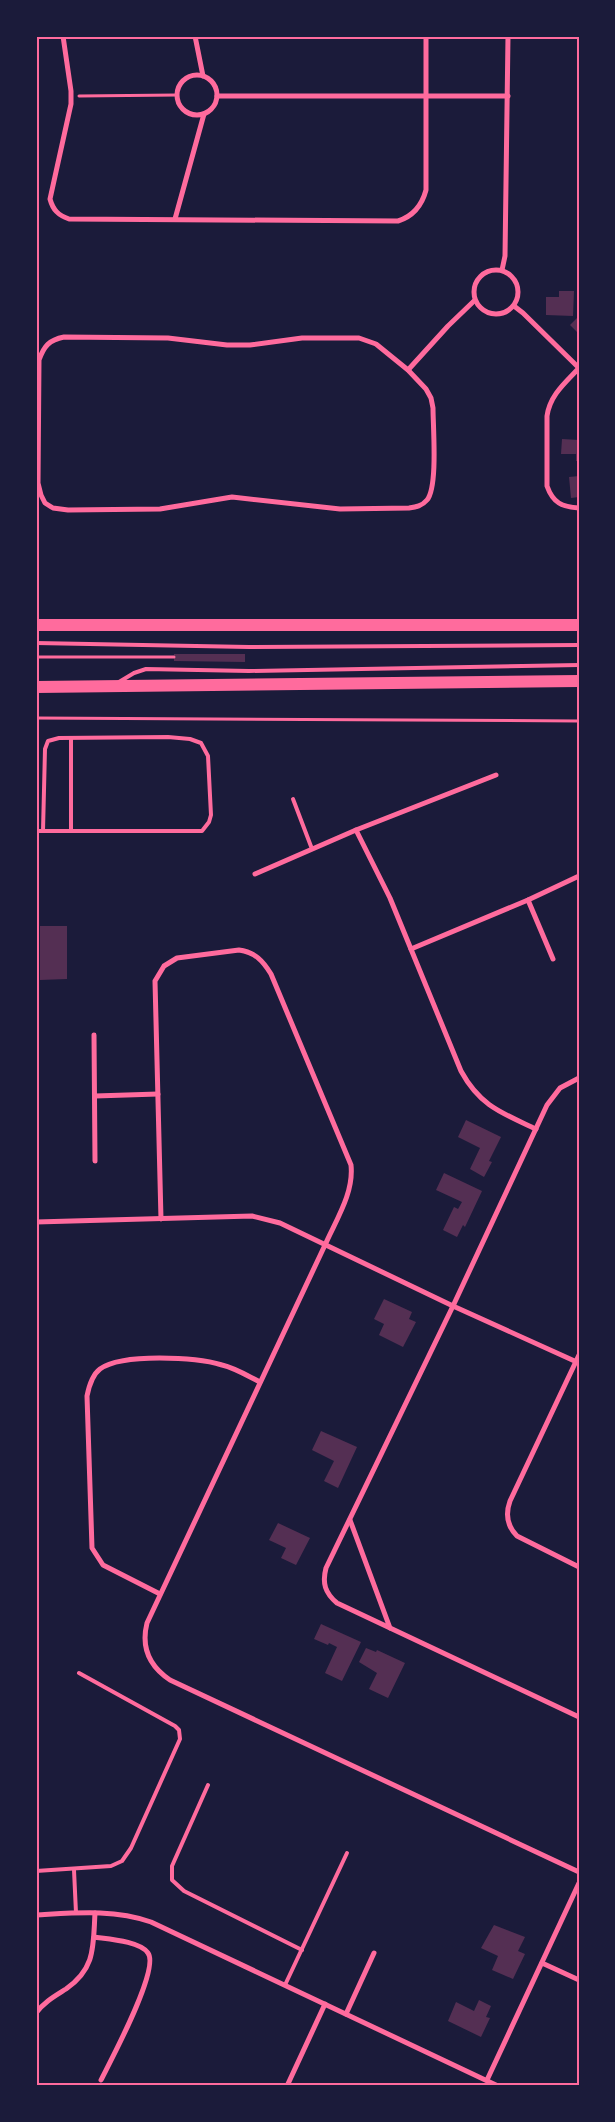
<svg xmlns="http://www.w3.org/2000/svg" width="615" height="2122" font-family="'Nunito Sans',sans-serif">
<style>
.building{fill:#542f53}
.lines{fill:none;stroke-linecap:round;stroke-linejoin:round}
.path{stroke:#ff6b9d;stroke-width:3}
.service{stroke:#ff6b9d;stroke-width:4}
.minor{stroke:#ff6b9d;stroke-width:5}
.primary{stroke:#ff6b9d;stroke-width:12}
.neatline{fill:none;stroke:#ff6b9d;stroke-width:2}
</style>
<rect width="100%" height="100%" fill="#1b1b3a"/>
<g class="building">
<polygon points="559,291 574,291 573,316 546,315 546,297 559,297"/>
<polygon points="579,316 579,334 570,325"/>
<polygon points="562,439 579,440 579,461 576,461 576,454 561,454"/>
<polygon points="579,476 579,497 571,498 569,477"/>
<polygon points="174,654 245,654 245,662 174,661"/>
<polygon points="40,926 67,926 67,979 40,980"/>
<polygon points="466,1120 501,1137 489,1161 492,1162 484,1177 470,1169 480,1148 458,1137"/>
<polygon points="444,1173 482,1191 465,1227 463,1225 457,1237 443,1230 454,1207 458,1209 462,1202 436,1190"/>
<polygon points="384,1299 412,1312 409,1319 416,1322 403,1347 379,1335 384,1324 374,1319"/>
<polygon points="321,1431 357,1447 338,1488 324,1481 334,1461 312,1450"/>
<polygon points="278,1523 310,1538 296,1565 281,1558 286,1548 269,1540"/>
<polygon points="321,1624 361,1642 342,1681 325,1673 337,1647 329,1643 328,1645 314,1639"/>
<polygon points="366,1648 376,1652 377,1650 405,1663 388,1698 369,1689 377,1673 359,1662"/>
<polygon points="494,1925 525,1937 518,1951 525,1954 513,1979 492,1970 498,1956 481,1948"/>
<polygon points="479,2000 491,2006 486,2017 490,2018 481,2037 448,2021 456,2002 474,2011"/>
</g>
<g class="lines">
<g class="path">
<polyline points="79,96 177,95"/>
<polyline points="36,657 174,657"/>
<polyline points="36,718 579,721"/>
</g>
<g class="service">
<polyline points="36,643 249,647 579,645"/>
<polyline points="119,682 134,673 146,669 249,671 579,665"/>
<polyline points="71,738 71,831"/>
<polyline points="293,799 312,849"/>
<polyline points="36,831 202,831 209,822 211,815 208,756 201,743 190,739 168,737 59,738 48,741 45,749 43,831"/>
<polyline points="208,1785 172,1866 172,1880 184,1891 302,1950"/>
<polyline points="74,1870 76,1913"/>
<polyline points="36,1871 111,1866 122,1861 131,1848 180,1739 179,1730 175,1726 79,1673"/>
<polyline points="285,1985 347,1853"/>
</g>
<g class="minor">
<path d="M63,36l8,55v13l-21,95c3,11 8,16 19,20l329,2c16,-5 24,-16 28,-31v-154"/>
<polyline points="195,36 203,76"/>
<circle cx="197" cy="95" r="20"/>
<polyline points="217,96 508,96"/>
<polyline points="175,219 204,114"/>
<circle cx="496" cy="292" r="22"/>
<polyline points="502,270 505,256 508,36"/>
<polyline points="514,306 523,313 579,368"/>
<path d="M64,337l104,1 59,7h23l52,-7h57l17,6 32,26 18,19 5,9 2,10c0,19 5,79 -6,92 -5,6 -11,7 -18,8l-69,1 -108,-12 -72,12 -92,1 -15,-2 -8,-5 -4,-8 -3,-12 1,-123c5,-14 10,-20 25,-23z"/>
<path d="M579,368c-14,15 -29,27 -32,48v70c6,17 15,21 32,22"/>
<polyline points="408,370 448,326 475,300"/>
<path d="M356,830l34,68 71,173c19,35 41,42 75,58"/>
<polyline points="255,874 356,830 496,775"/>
<polyline points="528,900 553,959"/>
<polyline points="411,949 528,900 579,876"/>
<polyline points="94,1035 95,1161"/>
<path d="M579,1078l-19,10 -13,17 -94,201 -127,262c-4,15 -1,25 11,35l242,114"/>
<polyline points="95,1096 158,1094"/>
<path d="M161,1219l-6,-238 9,-15 13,-8 62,-8c16,2 24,11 32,24l80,191c3,28 -15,55 -26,80l-178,378c-6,24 2,43 23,57l409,192"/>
<polyline points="36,1222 252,1216 280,1223 453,1306 579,1363"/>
<path d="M579,1355l-69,146c-5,14 -3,25 7,35l62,31"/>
<polyline points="350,1520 390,1628"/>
<path d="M160,1594l-57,-29 -11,-17 -5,-152c2,-10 5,-21 13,-27 22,-16 96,-12 122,-4 13,3 26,11 38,17"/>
<path d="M36,1915c39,-2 77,-6 115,7l347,164"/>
<path d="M94,1937c13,2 46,4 54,16 12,16 -37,107 -47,127"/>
<polyline points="542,1963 579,1980"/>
<path d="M36,2013c8,-11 19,-17 30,-24 30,-21 27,-43 29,-76"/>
<polyline points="346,2014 374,1953"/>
<polyline points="487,2080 579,1883"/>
<polyline points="287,2086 325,2004"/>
</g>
<g class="primary">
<polyline points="36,625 579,625"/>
<polyline points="36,687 579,681"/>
</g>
</g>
<rect width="615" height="2122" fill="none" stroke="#1b1b3a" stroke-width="75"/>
<rect x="38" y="38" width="540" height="2046" class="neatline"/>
</svg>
